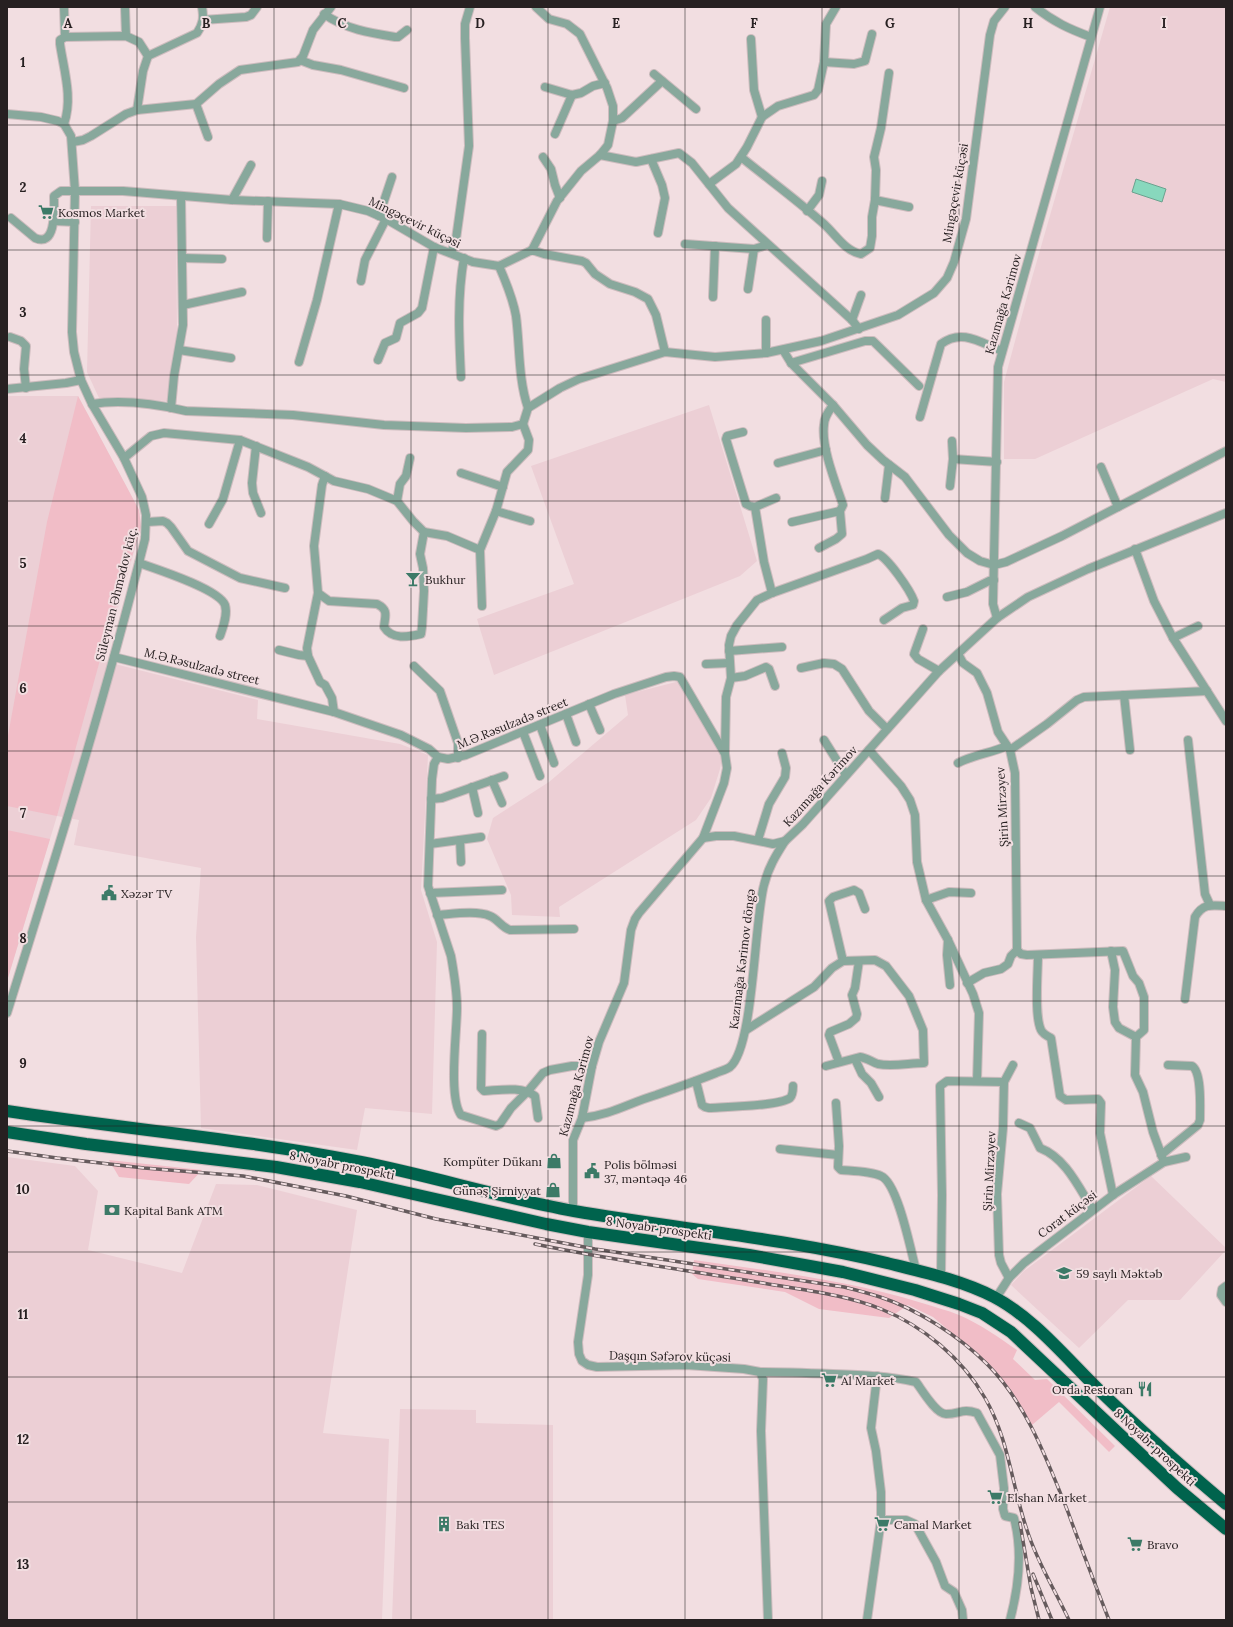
<svg xmlns="http://www.w3.org/2000/svg" width="1233" height="1627" font-family="Lora,serif">
<style>
.built{fill:#eccfd5}
.green{fill:#f1bdc7}
.water{fill:#88d8bd;stroke:#6ba18e}
.lines{fill:none;stroke-linecap:round;stroke-linejoin:round}
.minor-casing{stroke:#cdbcbe;stroke-width:10}
.highway-casing{stroke:#cdbcbe;stroke-width:14}
.minor{stroke:#88a89c;stroke-width:8}
.highway{stroke:#00634d;stroke-width:12}
.rail-casing{stroke:#665b5d;stroke-width:3.5}
.rail{stroke:#f2dee1;stroke-width:2;stroke-dasharray:6;stroke-linecap:butt}
.grid{fill:none;stroke:#272021;stroke-width:1;stroke-opacity:0.55}
.labels{text-anchor:middle;dominant-baseline:central;stroke-width:4;stroke-linejoin:round;paint-order:stroke}
.street-label{font-size:12px;fill:#272021;stroke:#f2dee1}
.poi-label{font-size:12px;fill:#272021;stroke:#f2dee1;text-anchor:start}
.grid-label{font-size:13px;text-anchor:middle;font-weight:bold;fill:#272021;stroke:#f2dee1;stroke-width:4;stroke-linejoin:round;paint-order:stroke}
</style>
<rect width="100%" height="100%" fill="#f2dee1"/>
<g class="built">
<polygon points="1110,7 1226,7 1226,382 1213,379 1035,459 1004,459 1004,382 1032,278"/>
<polygon points="91,206 176,206 177,335 168,401 99,398 87,372"/>
<polygon points="7,396 78,396 139,510 141,527 103,661 258,700 257,719 400,744 428,755 421,890 437,942 432,1114 365,1108 357,1150 201,1128 196,937 201,868 74,845 79,820 57,816 7,981"/>
<polygon points="709,405 757,561 740,576 494,675 477,619 574,584 531,466"/>
<polygon points="680,681 722,757 720,769 711,798 696,820 559,907 560,917 512,915 511,895 487,839 493,818 549,782 628,715 625,695"/>
<polygon points="7,1157 75,1166 98,1191 88,1250 182,1273 216,1184 257,1185 357,1210 323,1433 389,1439 382,1620 7,1620"/>
<polygon points="1151,1176 1226,1248 1226,1250 1180,1300 1128,1300 1079,1348 1011,1285 1024,1271"/>
<polygon points="400,1409 476,1410 476,1423 553,1425 553,1620 392,1620"/>
</g>
<g class="green">
<polygon points="78,396 139,510 141,527 100,660 57,816 7,806 7,741 47,522"/>
<polygon points="7,830 50,839 7,981"/>
<polygon points="109,1160 202,1170 189,1184 119,1177"/>
<path d="M694,1260c77,11 154,20 228,43 12,4 25,7 37,12 21,9 39,22 58,35l-4,9 22,21 12,-1 68,67 -6,6 -50,-50 -27,23 -22,-36 -17,-21 -60,-51 -25,-12 -19,13 -70,-9 -34,-17 -87,-13 -6,-5z"/>
</g>
<polygon class="water" points="1136,179 1166,189 1162,202 1132,192"/>
<g class="lines">
<defs>
<g id="minor">
<polyline points="64,7 65,37"/>
<polyline points="125,7 126,36"/>
<path d="M1035,7c19,15 34,22 56,30"/>
<path d="M324,14c21,15 46,19 71,23h3l9,-7"/>
<polyline points="203,20 246,17 251,15 257,7"/>
<polyline points="751,39 754,90 762,117"/>
<path d="M148,56l49,-23c6,-9 7,-15 5,-26"/>
<polyline points="300,60 313,65 341,70 404,88"/>
<polyline points="824,62 854,64 865,61 872,34"/>
<polyline points="654,74 696,109"/>
<polyline points="545,87 572,95 581,93 593,86 605,83"/>
<polyline points="196,104 208,137"/>
<path d="M7,114l34,3 17,4 6,3 7,12 4,55 -3,141 2,20 7,28 11,24 32,54 18,39 4,18 -1,24c-40,160 -89,317 -138,474"/>
<polyline points="613,121 622,118 662,81"/>
<path d="M64,124c9,-26 0,-53 -4,-80v-4l5,-3 61,-1 13,6 9,14 -5,15 -6,39"/>
<polyline points="555,134 572,95"/>
<polyline points="73,142 83,140 91,136 126,114 137,110 196,104 219,84 240,70 298,62 303,56 313,30 331,7"/>
<polyline points="600,155 636,162 679,153 692,163 728,208 852,320 859,329"/>
<polyline points="543,157 551,169 555,185 560,198"/>
<path d="M741,157c27,22 56,43 83,67 12,11 21,27 37,30l9,-6 2,-12v-19l3,-17 1,-30 -2,-13 7,-29 8,-55"/>
<polyline points="651,159 662,185 665,198 658,233"/>
<polyline points="709,184 736,164 747,147 762,117 778,106 814,95 818,90 824,62 826,24 836,7"/>
<polyline points="232,200 251,165"/>
<polyline points="875,200 909,207"/>
<polyline points="807,211 819,195 822,181"/>
<polyline points="379,216 392,177"/>
<path d="M11,218l24,20c22,10 19,-31 19,-42l7,-5h62l109,9 107,4 29,7 18,8 48,28 39,15 26,4 33,-16 12,4 38,7 4,2 9,11 15,10 25,8 13,7 8,16 9,37"/>
<polyline points="54,221 75,222"/>
<polyline points="267,238 268,201"/>
<polyline points="685,244 754,249 767,245"/>
<polyline points="532,250 557,201 581,171 600,155 608,145 613,121 613,106 607,88 580,34 567,24 549,19 536,7"/>
<polyline points="451,253 456,239 469,146 465,38 465,24 470,7"/>
<polyline points="182,258 222,259"/>
<path d="M499,266c7,16 14,33 17,50 4,31 2,62 12,92"/>
<polyline points="361,281 365,260 386,219"/>
<polyline points="748,289 754,249"/>
<polyline points="713,297 715,246"/>
<polyline points="183,305 242,292"/>
<polyline points="766,320 766,353"/>
<polyline points="852,320 861,295"/>
<polyline points="10,337 21,341 26,346 24,369 26,388"/>
<polyline points="179,350 231,358"/>
<polyline points="783,350 791,363 833,405 867,445 883,460 905,477 949,535 967,553 980,561 994,565 1006,562 1062,536 1226,451"/>
<polyline points="378,360 385,343 396,338 400,323 418,313 422,308 434,247"/>
<polyline points="299,362 317,300 339,204"/>
<polyline points="791,363 865,341 873,341 919,386"/>
<path d="M461,377c-2,-40 -4,-79 3,-119"/>
<polyline points="7,389 66,383 81,380"/>
<path d="M92,404c31,-5 64,0 94,7l107,4 91,10 82,3 46,-1 11,-3 5,-16 32,-20 19,-9 86,-27 50,5 51,-4 55,-12 77,-26 36,-22 13,-15 7,-16 12,-43 24,-184 4,-14 11,-14"/>
<polyline points="171,408 174,376 183,325 181,196"/>
<path d="M920,417l21,-73c21,-16 40,-1 61,7"/>
<polyline points="743,432 727,436 726,439 746,504 750,506 755,507 764,562 772,593"/>
<polyline points="256,446 252,483 253,493 261,513"/>
<polyline points="124,458 151,436 164,433 240,440 308,467 334,481 368,489 397,501 413,521 424,532 447,536 480,550"/>
<polyline points="953,459 997,462"/>
<polyline points="778,463 826,450"/>
<polyline points="1101,467 1118,507"/>
<polyline points="461,473 503,487"/>
<path d="M325,476l-3,9 -8,61 4,47 11,8 48,3c12,6 8,12 7,23 8,13 24,10 37,7l1,-7 2,-36 -1,-23 -3,-14 4,-22"/>
<polyline points="950,486 953,459 952,441"/>
<polyline points="885,498 889,465"/>
<polyline points="397,501 400,484 406,476 410,458"/>
<polyline points="755,507 776,498"/>
<polyline points="496,511 530,521"/>
<polyline points="147,522 163,521 167,523 171,527 188,551 240,578 285,588"/>
<polyline points="792,522 840,511"/>
<polyline points="209,524 223,499 240,440"/>
<path d="M819,548l17,-9 6,-5 -2,-23 3,-6c-7,-21 -22,-58 -19,-80 0,-8 5,-14 9,-20"/>
<polyline points="1135,549 1154,601 1173,638 1226,721"/>
<path d="M139,563c17,6 80,26 86,42 3,10 -2,22 -5,31"/>
<polyline points="318,593 307,648 308,656 320,682 325,685 332,698 334,712"/>
<polyline points="947,597 967,592 989,581 994,580"/>
<polyline points="482,606 480,550 496,511 507,472 528,450 529,440 523,424"/>
<polyline points="997,618 993,604 998,367 1100,7"/>
<polyline points="923,629 914,654 918,659 939,671"/>
<polyline points="1173,638 1198,626"/>
<polyline points="279,650 299,655 308,656"/>
<polyline points="729,651 782,647"/>
<polyline points="958,654 963,663 977,673 987,693 998,732 1010,750 1015,773 1017,950"/>
<polyline points="114,657 334,712 401,735 429,749 438,757 448,759 466,755 614,694 666,677 674,676 680,677 725,754 727,768 724,783 703,838"/>
<polyline points="706,664 730,663"/>
<polyline points="414,666 440,691 458,743 458,758"/>
<polyline points="801,668 824,663 834,664 842,669 869,711 887,729"/>
<polyline points="731,678 745,676 766,667 769,669 775,686"/>
<polyline points="1124,695 1130,750"/>
<polyline points="589,704 600,730"/>
<polyline points="566,714 576,742"/>
<polyline points="540,725 554,763"/>
<polyline points="523,732 540,776"/>
<polyline points="824,740 846,775"/>
<polyline points="1188,740 1205,894 1210,905"/>
<polyline points="869,750 901,786 910,800 915,815 917,862 926,900 948,940 973,994 979,1013 977,1081"/>
<polyline points="1010,750 1047,724 1077,700 1084,697 1207,691"/>
<path d="M725,752l1,-55 5,-19 -2,-33 2,-9 6,-11 20,-25 15,-7 95,-34 11,-5c10,4 32,36 36,47l-1,4 -11,3 -18,12"/>
<path d="M438,757l-4,7 -2,15 -4,107 23,70c3,17 6,35 6,52 0,23 -9,90 4,107l35,11 4,-2 11,-16 17,-17 15,-18 7,-3 22,-4h20"/>
<path d="M958,763c15,-8 33,-10 49,-17"/>
<polyline points="492,780 502,803"/>
<polyline points="472,787 478,813"/>
<polyline points="431,799 442,798 504,776"/>
<polyline points="460,840 461,862"/>
<polyline points="758,840 769,804 785,777 786,768 782,753"/>
<polyline points="430,844 481,837"/>
<polyline points="430,893 502,890"/>
<polyline points="926,900 949,892 971,893"/>
<path d="M437,915c15,-1 40,-5 53,1 8,3 11,11 20,14l64,-1"/>
<polyline points="948,940 947,955 950,985"/>
<polyline points="1017,950 1021,954 1027,955 1123,951 1133,976 1139,983 1144,997 1144,1030 1136,1037 1135,1075 1143,1092 1153,1132 1164,1162"/>
<polyline points="1111,951 1115,970 1113,1007 1115,1022 1119,1028 1136,1037"/>
<path d="M1038,955c0,18 -4,60 3,75 2,4 6,6 10,8l9,58 6,4 32,-1 3,4 -1,30 13,62"/>
<polyline points="843,961 829,901 833,897 854,890 859,893 865,909"/>
<polyline points="967,983 984,973 1001,969 1008,964 1011,956 1017,950"/>
<path d="M1185,999l10,-82c8,-14 17,-12 31,-11"/>
<path d="M746,1030l68,-43 18,-19 11,-7 32,-1 11,6 23,30 14,34 1,33c-14,0 -32,4 -46,1 -6,-2 -11,-6 -18,-7l-34,9"/>
<path d="M482,1034l-1,54 3,3c17,-1 37,-5 51,5l3,22"/>
<polyline points="855,1059 862,1074 871,1083 879,1097"/>
<polyline points="839,1062 829,1035 830,1032 849,1024 856,1018 857,1014 852,995 855,988 859,961"/>
<path d="M696,1081l6,24 3,2 4,1c16,-1 70,-2 81,-10 3,-3 3,-8 3,-12"/>
<path d="M836,1103l3,43 -1,21 3,3c12,1 29,1 40,6 17,7 30,76 35,94"/>
<path d="M582,1118c29,-3 47,-15 74,-23 20,-7 40,-14 60,-22 4,-2 10,-3 14,-6 24,-20 24,-145 34,-182 4,-17 12,-30 21,-44"/>
<path d="M1019,1123l11,5 10,20c26,10 39,40 53,62"/>
<polyline points="780,1149 838,1155"/>
<path d="M1161,1155l37,-30 2,-5c0,-12 2,-48 -8,-54l-24,-1"/>
<polyline points="573,1210 573,1140 582,1118 592,1066 599,1042 624,983 631,930 635,919 639,913 703,838 716,836 734,836 773,844 785,841 803,824 939,671 997,618 1028,597 1088,569 1226,513"/>
<polyline points="588,1232 588,1275 578,1342 579,1354 582,1361 588,1365 597,1367 686,1365 744,1369 760,1372 763,1379 761,1431 768,1620"/>
<polyline points="941,1277 942,1195 940,1086 947,1081 1004,1082"/>
<polyline points="1009,1278 1001,1263 999,1255 997,1194 1003,1128 1004,1082 1013,1065"/>
<polyline points="1226,1286 1222,1289 1221,1295 1226,1302"/>
<polyline points="996,1298 1009,1278 1024,1263 1113,1195 1164,1162 1186,1157"/>
<path d="M760,1372c24,0 49,1 73,2 28,1 56,2 83,8 6,8 20,32 30,32 14,0 16,-6 31,-1l23,42 4,33 -1,21 2,7 9,2c9,34 5,68 -4,102"/>
<polyline points="881,1520 906,1520 915,1524 936,1562 945,1586 954,1592 962,1610 963,1620"/>
<polyline points="867,1620 881,1520 881,1492 876,1451 871,1428 877,1376"/>
</g>
<g id="highway">
<path d="M7,1111c118,18 237,28 354,51 71,14 141,36 213,49 104,18 210,27 313,52 36,9 74,17 107,34 40,21 72,61 104,92 41,40 84,78 128,115"/>
<polyline points="7,1132 86,1144 276,1167 360,1182 546,1224 588,1232 749,1255 843,1272 915,1290 959,1304 982,1313 1011,1332 1177,1488 1226,1529"/>
</g>
</defs>
<use href="#minor" class="minor-casing"/>
<use href="#highway" class="highway-casing"/>
<use href="#minor" class="minor"/>
<use href="#highway" class="highway"/>
<defs>
<g id="rail">
<path d="M7,1151l50,7 87,10 99,8 103,20 90,23 159,30 249,38c12,3 24,6 36,10 37,12 79,39 107,67 40,40 60,96 81,148 13,36 27,72 41,108"/>
<path d="M535,1244c75,16 152,26 228,39 39,7 81,11 118,26 42,17 81,49 104,89 24,41 27,89 42,132 10,32 28,60 42,90"/>
<polyline points="1020,1523 1031,1588 1039,1620"/>
<polyline points="1033,1574 1052,1620"/>
</g>
</defs>
<use href="#rail" class="rail-casing"/>
<use href="#rail" class="rail"/>
</g>
<path class="grid" d="M137,7v1613M274,7v1613M411,7v1613M548,7v1613M685,7v1613M822,7v1613M959,7v1613M1096,7v1613M7,125h1219M7,250h1219M7,375h1219M7,501h1219M7,626h1219M7,751h1219M7,876h1219M7,1001h1219M7,1126h1219M7,1252h1219M7,1377h1219M7,1502h1219"/>
<defs>
<symbol id="supermarket-bare" viewBox="-9 -9 18 18"><path d="M-6-5.5h2.5l.6 2H6L4.5 2H-2.5L-4.4-4H-6ZM-1.5 3.2a1.3 1.3 0 1 0 .1 0ZM3 3.2a1.3 1.3 0 1 0 .1 0Z" fill="#3c7a67" stroke="#f2dee1" stroke-width="2.5" paint-order="stroke"/></symbol>
<symbol id="bar-bare" viewBox="-9 -9 18 18"><path d="M-6-5H6L.8 .8V4.5H3.5V6h-7V4.5H-.8V.8Z" fill="#3c7a67" stroke="#f2dee1" stroke-width="2.5" paint-order="stroke"/></symbol>
<symbol id="civic-bare" viewBox="-9 -9 18 18"><path d="M-.6-6.5H3V-4.5H.6V-3L4-1V1h2V6H-6V1h2V-1L-.6-3ZM-1.2 2.5V6h2.4V2.5Z" fill="#3c7a67" stroke="#f2dee1" stroke-width="2.5" paint-order="stroke"/></symbol>
<symbol id="shop-bare" viewBox="-9 -9 18 18"><path d="M-5-2.5h2.3a2.7 3.5 0 0 1 5.4 0H5L5.5 6h-11ZM-1.5-2.5h3a1.5 2.3 0 0 0-3 0Z" fill="#3c7a67" stroke="#f2dee1" stroke-width="2.5" paint-order="stroke"/></symbol>
<symbol id="bank-bare" viewBox="-9 -9 18 18"><path d="M-6-4H6V4H-6ZM0-2.3a2.3 2.3 0 1 0 0 4.6a2.3 2.3 0 1 0 0-4.6Z" fill="#3c7a67" stroke="#f2dee1" stroke-width="2.5" paint-order="stroke"/></symbol>
<symbol id="school-bare" viewBox="-9 -9 18 18"><path d="M0-5L7-2L0 1L-7-2ZM-4 1L0 2.5L4 1V4Q0 6-4 4Z" fill="#3c7a67" stroke="#f2dee1" stroke-width="2.5" paint-order="stroke"/></symbol>
<symbol id="restaurant-bare" viewBox="-9 -9 18 18"><path d="M-5-6h1v4h1v-4h1v4h1v-4h1v5L-1.5 .5V6h-2V.5L-5-1ZM5-6V6H3V1.5H1.5Q1.5-4 5-6Z" fill="#3c7a67" stroke="#f2dee1" stroke-width="2.5" paint-order="stroke"/></symbol>
<symbol id="building-bare" viewBox="-9 -9 18 18"><path d="M-4-6H4V6H1V3H-1V6H-4ZM-2.5-4.3h1.7v1.8h-1.7ZM.8-4.3h1.7v1.8H.8ZM-2.5-1h1.7V.8h-1.7ZM.8-1h1.7V.8H.8Z" fill="#3c7a67" stroke="#f2dee1" stroke-width="2.5" paint-order="stroke"/></symbol>
</defs>
<g fill-rule="evenodd">
<use href="#supermarket-bare" x="35" y="201" width="22" height="22"/>
<use href="#bar-bare" x="402" y="568" width="22" height="22"/>
<use href="#civic-bare" x="98" y="882" width="22" height="22"/>
<use href="#shop-bare" x="543" y="1150" width="22" height="22"/>
<use href="#civic-bare" x="581" y="1160" width="22" height="22"/>
<use href="#shop-bare" x="542" y="1179" width="22" height="22"/>
<use href="#bank-bare" x="101" y="1199" width="22" height="22"/>
<use href="#school-bare" x="1053" y="1262" width="22" height="22"/>
<use href="#supermarket-bare" x="818" y="1369" width="22" height="22"/>
<use href="#restaurant-bare" x="1134" y="1378" width="22" height="22"/>
<use href="#supermarket-bare" x="984" y="1486" width="22" height="22"/>
<use href="#building-bare" x="433" y="1513" width="22" height="22"/>
<use href="#supermarket-bare" x="871" y="1513" width="22" height="22"/>
<use href="#supermarket-bare" x="1124" y="1533" width="22" height="22"/>
</g>
<g class="labels">
<g class="street-label">
<text transform="translate(955 193) rotate(-80)">Mingəçevir küçəsi</text>
<text transform="translate(415 222) rotate(26)">Mingəçevir küçəsi</text>
<text transform="translate(1003 304) rotate(-74)">Kazımağa Kərimov</text>
<text transform="translate(116 594) rotate(-76)">Süleyman Əhmədov küç.</text>
<text transform="translate(202 666) rotate(14)">M.Ə.Rəsulzadə street</text>
<text transform="translate(512 723) rotate(-22)">M.Ə.Rəsulzadə street</text>
<text transform="translate(820 786) rotate(-48)">Kazımağa Kərimov</text>
<text transform="translate(1002 807) rotate(-93)">Şirin Mirzəyev</text>
<text transform="translate(742 959) rotate(-83)">Kazımağa Kərimov döngə</text>
<text transform="translate(576 1086) rotate(-75)">Kazımağa Kərimov</text>
<text transform="translate(342 1165) rotate(11)">8 Noyabr prospekti</text>
<text transform="translate(989 1171) rotate(-87)">Şirin Mirzəyev</text>
<text transform="translate(1067 1214) rotate(-37)">Corat küçəsi</text>
<text transform="translate(659 1228) rotate(8)">8 Noyabr prospekti</text>
<text transform="translate(670 1356) rotate(1)">Daşqın Səfərov küçəsi</text>
<text transform="translate(1155 1447) rotate(43)">8 Noyabr prospekti</text>
</g>
<g class="poi-label">
<text x="58" y="212">Kosmos Market</text>
<text x="425" y="579">Bukhur</text>
<text x="121" y="893">Xəzər TV</text>
<text x="542" y="1161" text-anchor="end">Kompüter Dükanı</text>
<text x="604" y="1164">Polis bölməsi<tspan x="604" dy="14">37, məntəqə 46</tspan></text>
<text x="541" y="1190" text-anchor="end">Günəş Şirniyyat</text>
<text x="124" y="1210">Kapital Bank ATM</text>
<text x="1076" y="1273">59 saylı Məktəb</text>
<text x="841" y="1380">Al Market</text>
<text x="1133" y="1389" text-anchor="end">Orda Restoran</text>
<text x="1007" y="1497">Elshan Market</text>
<text x="456" y="1524">Bakı TES</text>
<text x="894" y="1524">Camal Market</text>
<text x="1147" y="1544">Bravo</text>
</g>
</g>
<g class="grid-label">
<text x="68" y="28">A</text>
<text x="206" y="28">B</text>
<text x="342" y="28">C</text>
<text x="480" y="28">D</text>
<text x="616" y="28">E</text>
<text x="754" y="28">F</text>
<text x="890" y="28">G</text>
<text x="1028" y="28">H</text>
<text x="1164" y="28">I</text>
<text x="23" y="67">1</text>
<text x="23" y="192">2</text>
<text x="23" y="317">3</text>
<text x="23" y="443">4</text>
<text x="23" y="568">5</text>
<text x="23" y="693">6</text>
<text x="23" y="818">7</text>
<text x="23" y="943">8</text>
<text x="23" y="1068">9</text>
<text x="23" y="1194">10</text>
<text x="23" y="1319">11</text>
<text x="23" y="1444">12</text>
<text x="23" y="1569">13</text>
</g>
<rect width="1233" height="1627" fill="none" stroke="#272021" stroke-width="16"/>
</svg>
